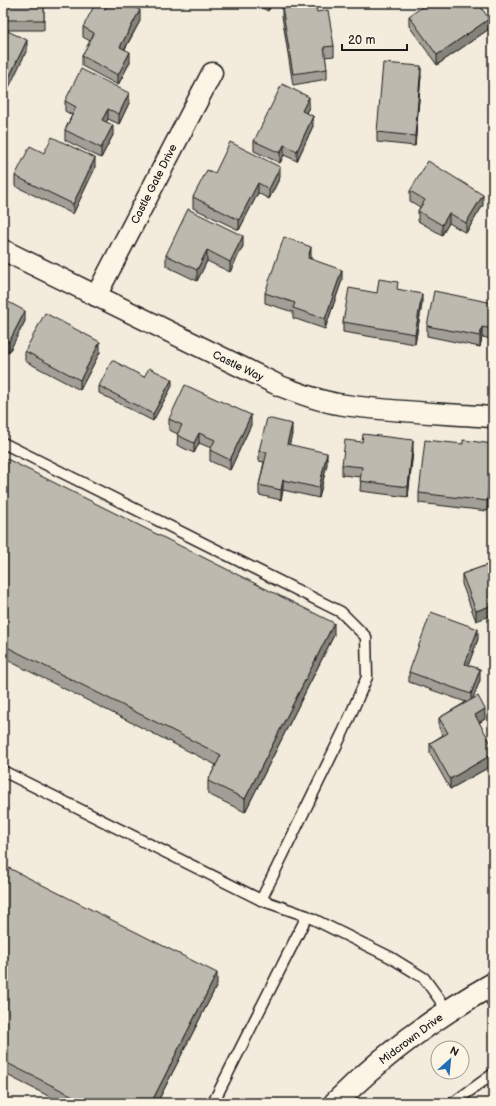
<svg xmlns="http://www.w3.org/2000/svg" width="496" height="1106" font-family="'Balsamiq Sans',sans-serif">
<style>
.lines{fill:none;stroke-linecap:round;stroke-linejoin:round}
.service-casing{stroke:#1c1c1c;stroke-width:13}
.minor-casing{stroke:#1c1c1c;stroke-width:23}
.tertiary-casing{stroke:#1c1c1c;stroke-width:25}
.service{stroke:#fcf5e5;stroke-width:10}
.minor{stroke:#fcf5e5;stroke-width:20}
.tertiary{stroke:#fcf5e5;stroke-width:22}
.wall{fill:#a39f96;stroke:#1c1c1c}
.shaded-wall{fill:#85827a;stroke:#1c1c1c}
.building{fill:#beb9ae;stroke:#1c1c1c}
.labels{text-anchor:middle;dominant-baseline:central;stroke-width:3;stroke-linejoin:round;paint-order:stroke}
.street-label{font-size:11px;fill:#1c1c1c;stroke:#fcf5e5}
</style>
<rect width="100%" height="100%" fill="#f3ecdd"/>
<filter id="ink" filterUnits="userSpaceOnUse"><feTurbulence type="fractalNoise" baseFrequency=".025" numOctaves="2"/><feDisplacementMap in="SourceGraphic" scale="8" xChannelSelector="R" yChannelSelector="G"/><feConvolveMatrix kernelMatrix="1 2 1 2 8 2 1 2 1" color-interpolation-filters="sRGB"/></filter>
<g filter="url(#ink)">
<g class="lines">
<defs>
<g id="service">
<polyline points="3,443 341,612 366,637 367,677 344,730 261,900"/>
<polyline points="3,771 261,900 307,916 390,957 424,978 448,1011"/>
<polyline points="485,988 493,1003"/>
<polyline points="213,1103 307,916"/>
<polyline points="453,1103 493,1074"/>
</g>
<g id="minor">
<path d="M3,250l277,136c19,7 38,15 58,18 51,8 104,9 155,13"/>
<polyline points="96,296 212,73"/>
</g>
<path id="tertiary" d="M335,1103c47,-47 101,-87 158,-119"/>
</defs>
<use href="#service" class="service-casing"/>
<use href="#minor" class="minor-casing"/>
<use href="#tertiary" class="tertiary-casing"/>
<use href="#service" class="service"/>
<use href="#minor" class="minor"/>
<use href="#tertiary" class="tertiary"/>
</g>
<g class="wall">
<polygon points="5,3 51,3 51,4 44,4 44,30 7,30 27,50 6,30"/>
<polygon points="252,3 273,3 268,11"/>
<polygon points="282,6 317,12 334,46 334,56 325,57 327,69 327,79 293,85 282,16"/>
<polygon points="105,9 140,21 125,49 130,62 118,85 82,66 82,56 90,41 83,37 83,27"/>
<polygon points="409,16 489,29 437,65 409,26"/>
<polygon points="421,76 415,146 377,142 377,132"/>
<polygon points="65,101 129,103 119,124 108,119 106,122 113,135 101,158 65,140 65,130 72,115 65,111"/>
<polygon points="309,107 306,113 313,126 297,161 284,155 280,163 254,151 254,141"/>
<polygon points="44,153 95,168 73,214 15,186 15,176"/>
<polygon points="215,173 280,177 269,199 258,193 239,230 193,208 193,197"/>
<polygon points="410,191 483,205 466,233 449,223 442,235 418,221 418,211 420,207 410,201"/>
<polygon points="243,246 230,272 207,261 197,281 166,266 166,255"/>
<polygon points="311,257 311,259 342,280 325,329 293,318 293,312 265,303 265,293"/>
<polygon points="398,290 422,304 415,344 343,332 343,322 377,293"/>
<polygon points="3,299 25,321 9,352 3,349"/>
<polygon points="493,303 492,339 482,337 480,347 427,336 427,326"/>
<polygon points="25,351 100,352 80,390 25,361"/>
<polygon points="144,377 172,386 153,421 99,393 99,386"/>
<polygon points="169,419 251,425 230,470 210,461 210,450 211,448 199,443 194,453 177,445 178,434 169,430"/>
<polygon points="292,434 289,445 327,464 319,498 283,490 281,500 259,495 259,485 264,462 259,461 259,451"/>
<polygon points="463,444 493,444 487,511 419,503 419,493"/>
<polygon points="413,451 408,497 360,491 361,477 342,475 342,465"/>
<polygon points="3,457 334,635 245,812 208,794 208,781 216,765 3,658"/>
<polygon points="493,563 476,621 462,584 462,574"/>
<polygon points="478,639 468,665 480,680 473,698 485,719 479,723 493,747 493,765 450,789 430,753 430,743 443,735 439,728 439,718 466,702 409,682 409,672"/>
<polygon points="3,865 217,985 157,1103 62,1103 3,1073"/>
</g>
<g class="shaded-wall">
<polygon points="143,3 152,3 143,7"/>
<polygon points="268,3 273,3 268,11"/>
<polygon points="140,10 140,21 120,57 120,47"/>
<polygon points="489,19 489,29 437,65 437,55"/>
<polygon points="27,40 27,50 3,100 3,90"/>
<polygon points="130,52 130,62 118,85 118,75"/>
<polygon points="421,66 421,76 415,146 415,136"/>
<polygon points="129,93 129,103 119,124 119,114"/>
<polygon points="309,97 309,107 302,121 302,111"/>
<polygon points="108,109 108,119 102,130 102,120"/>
<polygon points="313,116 313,126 297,161 297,151"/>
<polygon points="113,125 113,135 101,158 101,148"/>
<polygon points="284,145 284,155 280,163 280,153"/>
<polygon points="95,158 95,168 73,214 73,204"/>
<polygon points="280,167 280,177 269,199 269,189"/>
<polygon points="258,183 258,193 239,230 239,220"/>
<polygon points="483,195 483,205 466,233 466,223"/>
<polygon points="449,213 449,223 442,235 442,225"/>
<polygon points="243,236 243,246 230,272 230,262"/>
<polygon points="311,247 311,257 308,268 308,258"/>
<polygon points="207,250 207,261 197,281 197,270"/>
<polygon points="342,270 342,280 325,329 325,319"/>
<polygon points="422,294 422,304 415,344 415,334"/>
<polygon points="25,311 25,321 9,352 9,342"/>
<polygon points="493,322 493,332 492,339 492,329"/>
<polygon points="482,327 482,337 480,347 480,336"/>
<polygon points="100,342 100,352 80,390 80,380"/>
<polygon points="172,379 172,386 153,421 153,414"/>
<polygon points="251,415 251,425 230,470 230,460"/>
<polygon points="292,424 292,434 287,455 287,444"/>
<polygon points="199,433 199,443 194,453 194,443"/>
<polygon points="413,440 413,451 408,497 408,487"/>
<polygon points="493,450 493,460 487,511 487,501"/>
<polygon points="327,453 327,464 319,498 319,488"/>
<polygon points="283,480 283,490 281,500 281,490"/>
<polygon points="493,605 493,615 476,621 476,611"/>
<polygon points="334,623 334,635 245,812 245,799"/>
<polygon points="478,629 478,639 465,674 465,664"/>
<polygon points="480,669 480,680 471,704 471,694"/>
<polygon points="485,709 485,719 475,725 475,715"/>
<polygon points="493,754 493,765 450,789 450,779"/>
<polygon points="217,973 217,985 157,1103 151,1103"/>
</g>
<g class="building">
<polygon points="5,3 44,3 44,20 6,20"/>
<polygon points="108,3 126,3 140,10 120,47 130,52 118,75 82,56 94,33 83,27 95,4 105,9"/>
<polygon points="299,3 315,3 317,12 328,10 334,46 324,47 327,69 293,74 282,6"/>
<polygon points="428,3 478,3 489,19 437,55 409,16"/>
<polygon points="3,29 27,40 3,90"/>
<polygon points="383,63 421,66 415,136 377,132"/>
<polygon points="81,69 129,93 119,114 108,109 102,120 113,125 101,148 65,130 76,107 65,101"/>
<polygon points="282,84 309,97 302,111 313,116 297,151 284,145 280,153 254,141"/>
<polygon points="52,137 95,158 73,204 15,176 30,146 44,153"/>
<polygon points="230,142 280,167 269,189 258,183 239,220 193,197 207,170 215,173"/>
<polygon points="428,161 483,195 466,223 449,213 442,225 418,211 425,200 410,191"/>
<polygon points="188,209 243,236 230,262 207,250 197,270 166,255"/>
<polygon points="284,237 311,247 308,258 342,270 325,319 293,308 295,303 265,293"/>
<polygon points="379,279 398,282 397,289 422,294 415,334 343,322 349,288 377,293"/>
<polygon points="434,291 493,303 493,322 492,329 482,327 480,336 427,326"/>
<polygon points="3,299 25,311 9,342 3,339"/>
<polygon points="45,313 100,342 80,380 25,351"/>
<polygon points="112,360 144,377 149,368 172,379 153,414 99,386"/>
<polygon points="185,385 251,415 230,460 210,450 215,440 199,433 194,443 177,435 182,425 169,419"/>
<polygon points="267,418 292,424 287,444 327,453 319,488 283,480 281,490 259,485 267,452 259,451"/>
<polygon points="363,434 413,440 408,487 360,481 362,467 342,465 345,440 362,442"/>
<polygon points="425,440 463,444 463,440 493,444 493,450 487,501 419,493"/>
<polygon points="3,457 334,623 245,799 208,781 221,755 3,645"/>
<polygon points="493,563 493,605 476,611 462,574"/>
<polygon points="431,612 478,629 465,664 480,669 471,694 409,672"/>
<polygon points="478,696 485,709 475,715 493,747 493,754 450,779 430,743 448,733 439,718"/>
<polygon points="3,865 217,973 151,1103 87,1103 3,1061"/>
</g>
</g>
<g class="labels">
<g class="street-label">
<text transform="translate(154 184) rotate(-63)">Castle Gate Drive</text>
<text transform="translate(238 366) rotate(26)">Castle Way</text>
<text transform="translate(411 1039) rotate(-37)">Midcrown Drive</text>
</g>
</g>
<rect width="496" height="1106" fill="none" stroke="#fcf5e5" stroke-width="16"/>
<rect x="8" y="8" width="480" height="1090" fill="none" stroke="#1c1c1c" stroke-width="1.5" filter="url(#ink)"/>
<g transform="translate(450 1060) rotate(27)"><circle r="19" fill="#fcf5e5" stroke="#a29e95"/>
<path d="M0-3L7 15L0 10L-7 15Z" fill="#1f6fb2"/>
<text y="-6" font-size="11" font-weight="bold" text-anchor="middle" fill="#1c1c1c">N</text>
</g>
<path d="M342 44v6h65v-6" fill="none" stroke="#1c1c1c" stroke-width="2"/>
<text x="348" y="44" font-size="12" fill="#1c1c1c" stroke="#fcf5e5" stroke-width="3" paint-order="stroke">20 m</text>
</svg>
